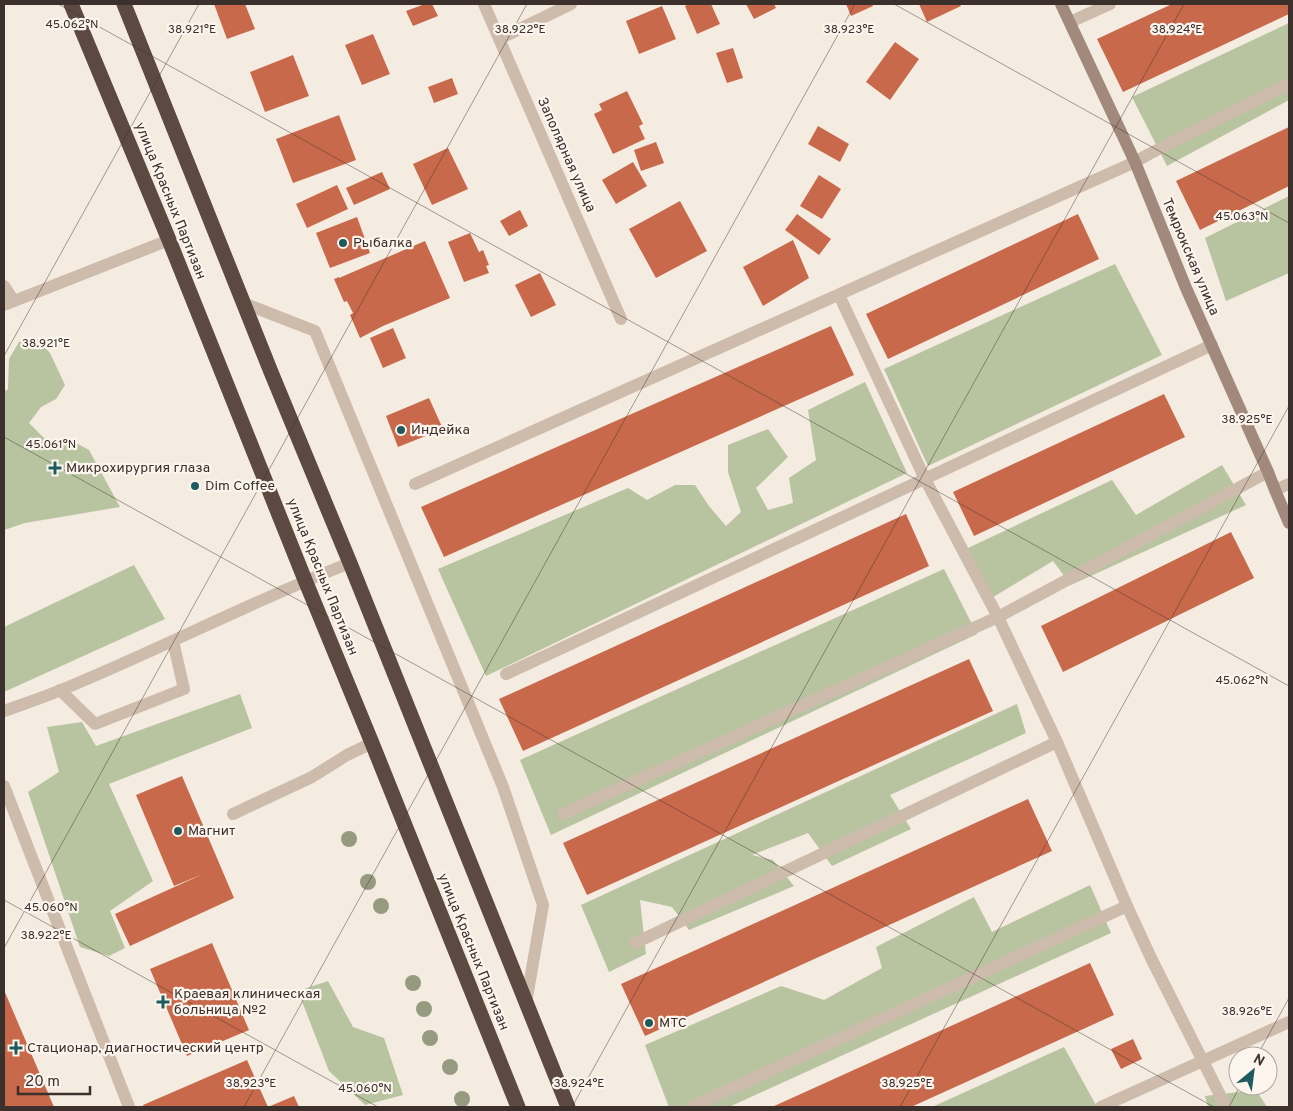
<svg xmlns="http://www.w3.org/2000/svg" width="1293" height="1111" font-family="Overpass,sans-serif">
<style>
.green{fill:#b8c4a0}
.building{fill:#c8694b}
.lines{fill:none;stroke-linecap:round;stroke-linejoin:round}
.lane{stroke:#cdbbac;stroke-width:12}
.street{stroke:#cdbbac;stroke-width:12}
.secondary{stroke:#a18a7d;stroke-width:12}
.highway{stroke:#5c4a42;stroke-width:15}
.tree{fill:#969b7f}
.ticks{fill:none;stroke:#3b302b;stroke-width:1;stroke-opacity:0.45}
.poi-dot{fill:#1f5a5e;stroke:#fbf5ee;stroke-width:2}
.labels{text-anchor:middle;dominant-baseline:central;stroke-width:4.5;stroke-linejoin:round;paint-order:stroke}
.street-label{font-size:14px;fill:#3b302b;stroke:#fbf5ee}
.poi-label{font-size:14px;fill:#3b302b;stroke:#fbf5ee;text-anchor:start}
.ticks-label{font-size:12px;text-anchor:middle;fill:#3b302b;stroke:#fbf5ee;stroke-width:4.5;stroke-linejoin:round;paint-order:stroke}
</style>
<rect width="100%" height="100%" fill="#f4ebe1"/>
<g class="green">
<polygon points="1289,23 1289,100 1167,166 1132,97"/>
<polygon points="1289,196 1289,273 1226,301 1205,238"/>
<polygon points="1115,264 1162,355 928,466 884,369"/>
<polygon points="37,339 50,353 65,385 56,399 41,407 29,423 48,442 71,440 89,450 120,507 25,523 4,530 4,392 8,389 9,359 19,342"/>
<polygon points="865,382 907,473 486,676 438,569 628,488 647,500 675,485 695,485 709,506 726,526 741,512 728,472 728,445 768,429 788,457 756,488 768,510 793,503 789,478 816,460 808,410"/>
<polygon points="1222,465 1246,505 1071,585 1053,561 990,599 968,548 1112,480 1136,515"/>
<polygon points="134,565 165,619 4,692 4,627"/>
<polygon points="944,569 977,634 551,835 520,760"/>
<polygon points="240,694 252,728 109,784 153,881 110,911 125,948 109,956 80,947 28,792 59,772 47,727 82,722 96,746"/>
<polygon points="1017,704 1026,733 890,795 911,829 832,866 808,833 752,855 773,860 794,886 689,930 672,907 640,900 646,954 609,972 581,905"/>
<polygon points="1090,885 1111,933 729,1107 669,1107 645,1045 781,986 824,1000 882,968 876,947 974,897 992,932"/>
<polygon points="328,981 353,1027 384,1038 403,1095 365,1105 329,1071 298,991"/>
<polygon points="1064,1047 1097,1107 932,1107"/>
<polygon points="1256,1090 1267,1107 1208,1107 1205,1096"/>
</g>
<g class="building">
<polygon points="214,4 245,4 255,29 227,39"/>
<polygon points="425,4 432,4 438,16 413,26 406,11"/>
<polygon points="689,4 711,4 720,24 697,34 685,6"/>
<polygon points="746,4 774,4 776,8 754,19"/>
<polygon points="846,4 872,4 873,6 851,16"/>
<polygon points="919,4 959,4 961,6 927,22"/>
<polygon points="1172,4 1289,4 1289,14 1123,92 1097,39"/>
<polygon points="662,6 676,39 639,54 626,21"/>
<polygon points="373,34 390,74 362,85 345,45"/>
<polygon points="895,42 919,59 890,100 866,82"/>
<polygon points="733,48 743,78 727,83 716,53"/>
<polygon points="293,55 309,96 265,112 250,72"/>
<polygon points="452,78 458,94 434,103 428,87"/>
<polygon points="627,91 643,124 639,126 645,139 613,154 594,114 602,110 599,104"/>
<polygon points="339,115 356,160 293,183 276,139"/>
<polygon points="818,126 849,144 840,162 808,144"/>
<polygon points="1289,127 1289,186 1200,230 1176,181"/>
<polygon points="656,142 664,163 641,171 634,150"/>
<polygon points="448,148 468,189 432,205 413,164"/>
<polygon points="633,162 647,186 616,204 602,180"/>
<polygon points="382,172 390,189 354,205 346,188"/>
<polygon points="819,175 841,189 822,219 800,206"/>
<polygon points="337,185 348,209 307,228 296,204"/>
<polygon points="680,201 707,251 656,278 629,229"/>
<polygon points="520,210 528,226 509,236 500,221"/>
<polygon points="797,214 831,239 819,255 785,230"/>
<polygon points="1078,214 1099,259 888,359 866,314"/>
<polygon points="357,217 370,253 330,268 316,233"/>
<polygon points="470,233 479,252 483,250 489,265 486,266 489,273 464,282 448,242"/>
<polygon points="793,240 809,278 763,306 743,267"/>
<polygon points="425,241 450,298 383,326 360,338 350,315 353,313 347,301 344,302 334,279 339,277 339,278"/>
<polygon points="540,273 556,305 531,317 515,285"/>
<polygon points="831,326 854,375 444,557 421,507"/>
<polygon points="393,328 406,358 383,368 370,338"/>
<polygon points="1164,394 1185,437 974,536 953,492"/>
<polygon points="429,398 443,429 398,447 386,416"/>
<polygon points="906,514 929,566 523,751 499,699"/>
<polygon points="1231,532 1254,578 1063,672 1041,626"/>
<polygon points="969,659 993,711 587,895 563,843"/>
<polygon points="182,776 234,898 130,946 115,914 203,874 174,886 136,795"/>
<polygon points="1028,799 1052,851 645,1036 621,984"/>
<polygon points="212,943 249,1030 187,1056 150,969"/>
<polygon points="1090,963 1114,1015 911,1107 772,1107"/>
<polygon points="4,990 54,1107 4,1107"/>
<polygon points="1133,1039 1142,1059 1121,1069 1111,1049"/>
<polygon points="247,1060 268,1107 294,1096 299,1107 144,1107 143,1105"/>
</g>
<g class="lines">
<g class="lane">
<polyline points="1070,22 1110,4"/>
<polyline points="4,286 14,301"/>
<polyline points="839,295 925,479 998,617 1057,742 1127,906 1151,958 1226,1107"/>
<polyline points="243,303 315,331 503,787 543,905 526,1003"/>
<polyline points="4,305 169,240"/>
<polyline points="415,484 1135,162 1149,154 1289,84"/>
<polyline points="1275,490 1289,484"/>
<polyline points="506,674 1212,345"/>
<polyline points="60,690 95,724 184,689 173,641"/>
<path d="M4,711c19,-7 38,-13 57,-21 98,-40 191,-89 289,-127"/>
<polyline points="4,786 129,1107"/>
<polyline points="233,814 312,777 347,755 372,743"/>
<polyline points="563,814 998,617 1268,472"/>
<polyline points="635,943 1057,742"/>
<polyline points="691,1107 1127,906"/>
<polyline points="1101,1107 1289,1022"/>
</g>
<g class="street">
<polyline points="484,4 621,319"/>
<polyline points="499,39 571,4"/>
</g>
<polyline class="secondary" points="1061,4 1135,162 1186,288 1268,472 1275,490 1289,523"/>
<g class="highway">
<polyline points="71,4 169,240 305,580 372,743 518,1107"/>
<polyline points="124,4 271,372 350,563 568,1107"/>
</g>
</g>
<g class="tree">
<circle cx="349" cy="839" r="8"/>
<circle cx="368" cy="882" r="8"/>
<circle cx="381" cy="906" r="8"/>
<circle cx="413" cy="983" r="8"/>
<circle cx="424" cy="1009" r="8"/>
<circle cx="430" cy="1038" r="8"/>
<circle cx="450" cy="1067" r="8"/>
<circle cx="462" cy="1099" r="8"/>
</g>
<path class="ticks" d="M58,4l1231,682M894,4l395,219M4,356l195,-352M4,437l1210,670M4,900l374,207M4,948l523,-944M1257,1056l32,-58M244,1107l611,-1103M572,1107l612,-1103M900,1107l389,-701M1229,1107l11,-21"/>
<g class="poi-dot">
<circle cx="343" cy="243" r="5"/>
<circle cx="401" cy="430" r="5"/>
<path d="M52.5 460.5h5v5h5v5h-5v5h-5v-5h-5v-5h5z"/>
<circle cx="195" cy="486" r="5"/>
<circle cx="178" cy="831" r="5"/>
<path d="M160.5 994.5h5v5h5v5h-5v5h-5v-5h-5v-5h5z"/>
<circle cx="649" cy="1023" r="5"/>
<path d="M13.5 1040.5h5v5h5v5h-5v5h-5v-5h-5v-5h5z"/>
</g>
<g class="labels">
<g class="street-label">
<text transform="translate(566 155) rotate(66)">Заполярная улица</text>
<text transform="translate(170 201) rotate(68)">улица Красных Партизан</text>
<text transform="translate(1190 257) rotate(67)">Темрюкская улица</text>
<text transform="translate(322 577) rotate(68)">улица Красных Партизан</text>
<text transform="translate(473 952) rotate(68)">улица Красных Партизан</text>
</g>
<g class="poi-label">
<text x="353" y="243">Рыбалка</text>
<text x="411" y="430">Индейка</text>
<text x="66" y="468">Микрохирургия глаза</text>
<text x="205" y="486">Dim Coffee</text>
<text x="188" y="831">Магнит</text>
<text x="174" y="994">Краевая клиническая<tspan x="174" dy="16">больница №2</tspan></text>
<text x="659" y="1023">МТС</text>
<text x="27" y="1048">Стационар, диагностический центр</text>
</g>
</g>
<g class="ticks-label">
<text x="72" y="28">45.062°N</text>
<text x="192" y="33">38.921°E</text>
<text x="520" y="33">38.922°E</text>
<text x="849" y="33">38.923°E</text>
<text x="1177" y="33">38.924°E</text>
<text x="1242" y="220">45.063°N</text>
<text x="46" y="347">38.921°E</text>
<text x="1247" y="423">38.925°E</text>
<text x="51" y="448">45.061°N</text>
<text x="1242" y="684">45.062°N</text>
<text x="51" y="911">45.060°N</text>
<text x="46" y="939">38.922°E</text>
<text x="1247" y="1015">38.926°E</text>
<text x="251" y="1087">38.923°E</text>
<text x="579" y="1087">38.924°E</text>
<text x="907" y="1087">38.925°E</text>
<text x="365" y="1092">45.060°N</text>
</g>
<rect width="1293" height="1111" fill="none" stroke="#3b302b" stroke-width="10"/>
<g transform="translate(1253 1071) rotate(29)"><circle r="24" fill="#fbf5ee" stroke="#aea6a0"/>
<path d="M0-4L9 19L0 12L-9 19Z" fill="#1f5a5e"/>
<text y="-8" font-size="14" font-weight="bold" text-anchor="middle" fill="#3b302b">N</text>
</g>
<path d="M18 1086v8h72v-8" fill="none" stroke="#3b302b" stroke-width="2.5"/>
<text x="25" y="1086" font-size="15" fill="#3b302b" stroke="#fbf5ee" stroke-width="4" paint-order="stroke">20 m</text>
</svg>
